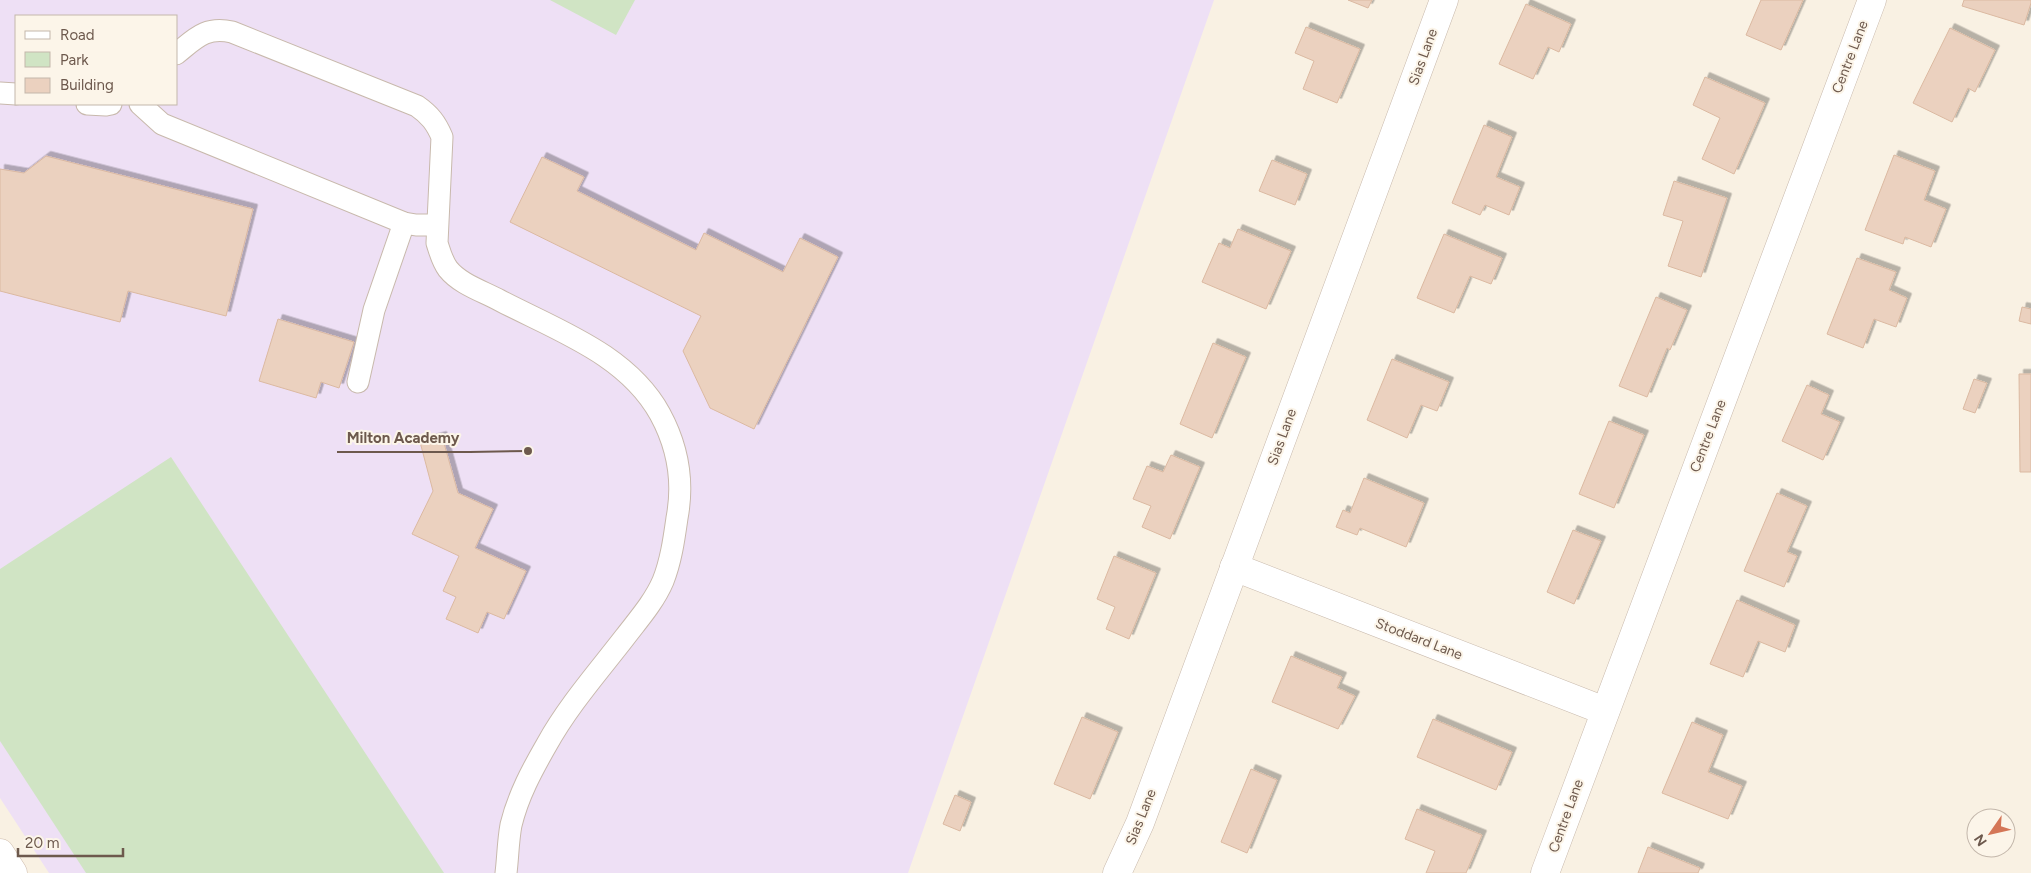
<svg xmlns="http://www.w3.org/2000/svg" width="2031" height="873" font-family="Figtree,sans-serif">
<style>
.education{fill:#eee0f5;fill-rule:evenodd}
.green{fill:#d0e4c4}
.building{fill:#ebd1bf;stroke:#dbb9a1;filter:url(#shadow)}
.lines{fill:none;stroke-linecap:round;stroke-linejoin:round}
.lane-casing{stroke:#c8b9ac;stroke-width:23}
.street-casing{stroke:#c8b9ac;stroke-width:29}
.secondary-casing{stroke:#cdbbac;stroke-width:29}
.lane{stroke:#fff;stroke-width:21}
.street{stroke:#fff;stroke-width:28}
.secondary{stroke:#fff;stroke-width:28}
.labels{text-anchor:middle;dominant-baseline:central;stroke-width:4;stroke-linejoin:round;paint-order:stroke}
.street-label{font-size:14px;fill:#6d594d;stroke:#fcf5e9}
.leader{fill:none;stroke:#6d594d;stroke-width:2}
.callout-dot{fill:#6d594d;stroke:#fcf5e9;stroke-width:2}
.callout-label{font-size:15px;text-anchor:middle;font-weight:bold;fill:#6d594d;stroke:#fcf5e9;stroke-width:4;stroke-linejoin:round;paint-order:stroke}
</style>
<defs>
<filter id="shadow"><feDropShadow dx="4.5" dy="-4.5" stdDeviation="0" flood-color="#0004"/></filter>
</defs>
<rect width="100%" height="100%" fill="#f9f1e3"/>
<path class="education" d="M0,0h1214l-306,873h-859l-49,-75zM16,16h160v88h-160z"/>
<g class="green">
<polygon points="550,0 635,0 616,35"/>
<polygon points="171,457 444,873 86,873 0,741 0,569"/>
</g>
<g class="building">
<polygon points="1348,0 1372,0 1368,8"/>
<polygon points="1761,0 1803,0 1781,50 1746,35"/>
<polygon points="1964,0 2031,0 2031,3 2024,25 1962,6"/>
<polygon points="1526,4 1571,24 1559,52 1548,47 1533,79 1499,64"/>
<polygon points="1306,27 1360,49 1337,103 1303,89 1314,61 1295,53"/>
<polygon points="1950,28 1995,50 1975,92 1968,88 1952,122 1913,103"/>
<polygon points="1705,77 1765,103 1734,174 1702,159 1720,118 1693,105"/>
<polygon points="1484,125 1512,137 1496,177 1520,187 1509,215 1485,205 1480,215 1452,203"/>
<polygon points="1894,155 1935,171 1924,200 1946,209 1931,247 1905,237 1903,244 1865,230"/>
<polygon points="46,156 253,209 226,316 128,291 120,322 0,291 0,169 24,173"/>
<polygon points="542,157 584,177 577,191 696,250 704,233 783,272 800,238 838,257 754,429 710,408 683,351 701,316 510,222"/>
<polygon points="1272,160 1307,174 1295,205 1259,191"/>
<polygon points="1674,181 1727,198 1701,277 1668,266 1683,221 1663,215"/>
<polygon points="1238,229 1291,251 1266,309 1202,282 1219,243 1230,248"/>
<polygon points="1444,234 1502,258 1491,284 1470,276 1454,313 1417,298"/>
<polygon points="1857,258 1896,272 1889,290 1907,298 1896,327 1874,319 1863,348 1827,334"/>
<polygon points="1656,297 1687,310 1670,350 1667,348 1647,397 1619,386"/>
<polygon points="2022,307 2031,309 2031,324 2019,321"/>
<polygon points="278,319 354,342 339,388 321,382 316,398 259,381"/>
<polygon points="1213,343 1246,357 1212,438 1180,424"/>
<polygon points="1392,359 1449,382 1437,411 1421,405 1407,438 1367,420"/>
<polygon points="2019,374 2031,374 2031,472 2020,472"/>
<polygon points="1974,379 1987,383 1975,413 1963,409"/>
<polygon points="1807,385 1829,395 1821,414 1840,422 1823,460 1782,441"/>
<polygon points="1609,421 1644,435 1614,508 1579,494"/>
<polygon points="442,436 458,493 493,509 475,548 526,571 504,619 487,612 478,633 446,619 456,597 443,591 459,556 412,534 433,491 420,442"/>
<polygon points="1171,455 1200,467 1170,539 1142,527 1151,506 1133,499 1147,466 1163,472"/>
<polygon points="1364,478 1424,503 1406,547 1360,528 1357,535 1336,527 1343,510 1350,513"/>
<polygon points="1777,493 1807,506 1787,552 1797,556 1784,587 1744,571"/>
<polygon points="1573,530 1601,541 1574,604 1547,592"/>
<polygon points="1114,556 1156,573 1129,639 1106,629 1115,607 1097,599"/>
<polygon points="1737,600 1795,625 1785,652 1758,641 1743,677 1710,664"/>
<polygon points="1291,656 1342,677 1337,688 1355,696 1338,729 1272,702"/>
<polygon points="1082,717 1118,732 1090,799 1054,784"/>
<polygon points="1433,719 1512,752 1496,790 1417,757"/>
<polygon points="1692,722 1723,735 1708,772 1742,786 1728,819 1662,793"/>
<polygon points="1251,769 1277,780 1247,853 1221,842"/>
<polygon points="955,795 971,802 960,831 943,824"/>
<polygon points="1417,809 1482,835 1466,873 1426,873 1435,851 1405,839"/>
<polygon points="1648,847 1700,868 1698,873 1638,873"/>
</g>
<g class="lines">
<defs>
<g id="lane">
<path d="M176,54c19,-15 29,-28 56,-22l185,74c13,9 19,17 25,31l-5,106c3,9 5,18 11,26 12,15 34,22 51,31 57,30 128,54 161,114 18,33 24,67 17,104 -3,21 -6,43 -14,63 -9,21 -25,39 -38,56 -27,35 -57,69 -78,107 -15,26 -29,52 -36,81 -3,16 -3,32 -5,48"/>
<polyline points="0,93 16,94"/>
<polyline points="87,104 106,105 111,104"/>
<polyline points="140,104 162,124 404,223 416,225 437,225"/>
<polyline points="358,382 374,310 404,223"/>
</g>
<g id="street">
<polyline points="1234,567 1605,711"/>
<polyline points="1117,873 1140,823 1444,0"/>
<polyline points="1545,873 1872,0"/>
</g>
<polyline id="secondary" points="0,853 13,873"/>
</defs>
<use href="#lane" class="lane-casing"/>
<use href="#street" class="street-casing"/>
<use href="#secondary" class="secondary-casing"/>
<use href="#lane" class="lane"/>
<use href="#street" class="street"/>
<use href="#secondary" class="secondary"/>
</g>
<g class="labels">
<g class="street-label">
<text transform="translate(1423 57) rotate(-70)">Sias Lane</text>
<text transform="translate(1850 57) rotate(-69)">Centre Lane</text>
<text transform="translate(1708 436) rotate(-69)">Centre Lane</text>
<text transform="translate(1282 437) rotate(-70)">Sias Lane</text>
<text transform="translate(1419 639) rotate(21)">Stoddard Lane</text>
<text transform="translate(1566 816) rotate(-70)">Centre Lane</text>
<text transform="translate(1141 817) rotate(-68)">Sias Lane</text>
</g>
</g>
<path class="leader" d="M528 451L470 452H337"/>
<circle class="callout-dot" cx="528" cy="451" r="5"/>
<g class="callout-label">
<text x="403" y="443">Milton Academy</text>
</g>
<rect x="15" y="15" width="162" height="90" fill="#fcf5e9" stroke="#c3b7ab"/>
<rect x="25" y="31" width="25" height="8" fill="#ffffff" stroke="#c3b7ab"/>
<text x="60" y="40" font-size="15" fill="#6d594d">Road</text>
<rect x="25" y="52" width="25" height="15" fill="#d0e4c4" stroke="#c3b7ab"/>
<text x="60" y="65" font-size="15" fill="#6d594d">Park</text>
<rect x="25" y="78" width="25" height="15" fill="#ebd1bf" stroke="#c3b7ab"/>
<text x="60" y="90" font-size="15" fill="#6d594d">Building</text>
<g transform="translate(1991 833) rotate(236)"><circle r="24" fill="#fcf5e9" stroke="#c3b7ab"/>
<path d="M0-4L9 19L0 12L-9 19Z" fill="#d47657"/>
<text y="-8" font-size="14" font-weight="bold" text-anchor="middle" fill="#6d594d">N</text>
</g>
<path d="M18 848v8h105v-8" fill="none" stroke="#6d594d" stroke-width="2.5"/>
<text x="25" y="848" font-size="15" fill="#6d594d" stroke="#fcf5e9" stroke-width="4" paint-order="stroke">20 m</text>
</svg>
